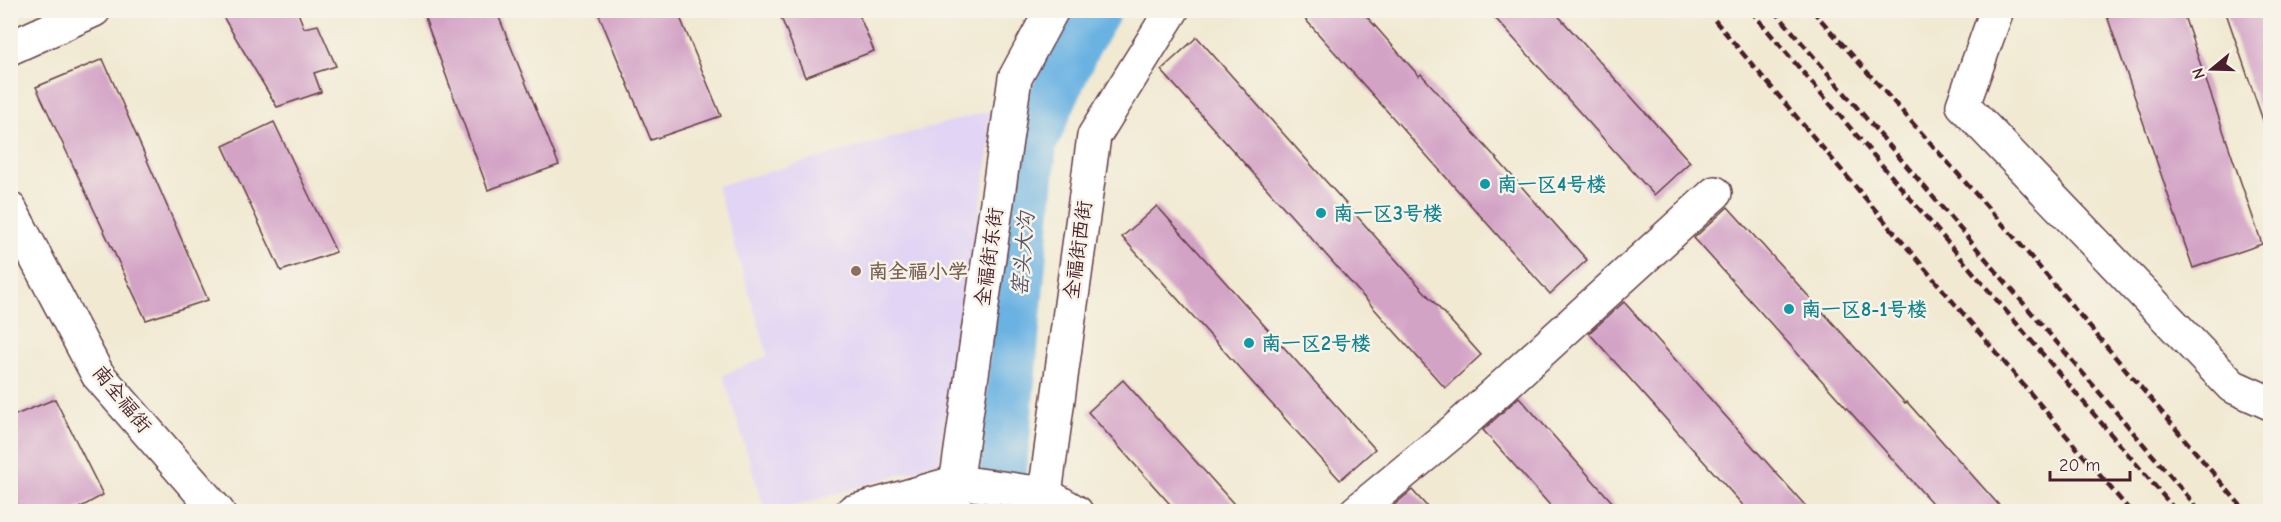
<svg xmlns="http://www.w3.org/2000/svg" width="2281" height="522" font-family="'Comic Neue','LXGW WenKai TC',sans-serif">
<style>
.built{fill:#e1d4f4}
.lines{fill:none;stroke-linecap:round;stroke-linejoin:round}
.river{stroke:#6ab2e2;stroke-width:48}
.building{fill:#d3a3c6}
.minor-casing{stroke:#633d44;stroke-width:36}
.minor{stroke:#fff;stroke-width:33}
.rail{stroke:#4a1f2b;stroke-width:4.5;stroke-dasharray:9 4.5;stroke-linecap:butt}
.culture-dot{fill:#0f9aa8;stroke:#f7f3e8;stroke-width:2}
.education-dot{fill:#8d6e63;stroke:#f7f3e8;stroke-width:2}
.labels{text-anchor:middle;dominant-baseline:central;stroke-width:5;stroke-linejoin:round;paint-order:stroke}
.culture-label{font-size:20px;font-weight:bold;fill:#0d838f;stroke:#f7f3e8;text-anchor:start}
.street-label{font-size:20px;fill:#4a1f2b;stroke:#f7f3e8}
.education-label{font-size:20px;font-weight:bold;fill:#785e54;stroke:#f7f3e8;text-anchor:start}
.water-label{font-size:21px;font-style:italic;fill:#55526b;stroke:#f7f3e8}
</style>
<rect width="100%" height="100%" fill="#f7f3e8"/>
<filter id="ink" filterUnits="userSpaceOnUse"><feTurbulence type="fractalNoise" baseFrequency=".0167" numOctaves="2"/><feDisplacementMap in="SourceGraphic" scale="12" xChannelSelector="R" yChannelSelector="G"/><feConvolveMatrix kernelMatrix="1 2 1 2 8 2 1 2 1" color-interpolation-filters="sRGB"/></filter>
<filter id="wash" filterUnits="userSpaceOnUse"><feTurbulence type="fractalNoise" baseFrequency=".008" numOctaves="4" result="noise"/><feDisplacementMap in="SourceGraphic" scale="24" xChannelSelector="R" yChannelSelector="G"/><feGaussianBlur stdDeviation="1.35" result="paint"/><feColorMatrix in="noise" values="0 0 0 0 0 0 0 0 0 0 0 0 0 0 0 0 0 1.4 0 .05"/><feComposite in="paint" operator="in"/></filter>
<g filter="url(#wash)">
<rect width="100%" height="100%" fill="#f1e9d2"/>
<polygon class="built" points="996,109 939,463 778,511 765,511 723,375 768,356 717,186"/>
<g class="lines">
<polyline class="river" points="999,512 1033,143 1077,44 1097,10"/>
</g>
<g id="blocks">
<g class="building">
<polygon points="219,10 297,10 304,28 318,25 336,66 314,73 321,92 277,107"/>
<polygon points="422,10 496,10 559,165 488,190"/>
<polygon points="597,10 677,10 721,116 651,140"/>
<polygon points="778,10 857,10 874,51 805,77"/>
<polygon points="1297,10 1361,10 1419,76 1421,74 1587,260 1550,294"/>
<polygon points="1488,10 1553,10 1690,162 1654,195"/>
<polygon points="2105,10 2182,10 2262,244 2193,268"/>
<polygon points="2225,10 2271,10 2271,132 2267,132"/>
<polygon points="1197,37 1481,355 1445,388 1161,70"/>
<polygon points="103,59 208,300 146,320 36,87"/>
<polygon points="274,122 336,252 281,271 223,146"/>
<polygon points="1157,206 1375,449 1340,480 1122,237"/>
<polygon points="1728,207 1905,403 1907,402 2005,512 1940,512 1694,238"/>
<polygon points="1624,302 1811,512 1749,512 1589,333"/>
<polygon points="1123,380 1241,512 1177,512 1088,412"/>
<polygon points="1519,397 1621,512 1556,512 1483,430"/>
<polygon points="55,399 103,495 72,512 21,512 10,491 10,417"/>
<polygon points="1412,490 1432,512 1386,512"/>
</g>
</g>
</g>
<g filter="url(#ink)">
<use href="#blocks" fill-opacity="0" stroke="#633d44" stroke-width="1.5"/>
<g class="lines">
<defs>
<g id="minor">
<polyline points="1997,10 1963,105 2232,386 2270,403"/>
<polyline points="10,48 94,10"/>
<polyline points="10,209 98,375 218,512"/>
<polyline points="852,512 957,482 1045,494 1076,512"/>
<polyline points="952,512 1015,78 1052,10"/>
<polyline points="1045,512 1045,494 1094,136 1172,10"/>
<polyline points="1356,512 1455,430 1715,193"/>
</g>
</defs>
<use href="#minor" class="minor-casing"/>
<use href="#minor" class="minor"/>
<g class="rail">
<polyline points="1706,10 2131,512"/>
<polyline points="1750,10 2177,512"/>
<polyline points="1774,10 2201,512"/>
<polyline points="1812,10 2014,237 2246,512"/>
</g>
</g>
</g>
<g class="culture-dot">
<circle cx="1485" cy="184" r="6"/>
<circle cx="1321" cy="213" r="6"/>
<circle cx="1789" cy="309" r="6"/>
<circle cx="1249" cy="343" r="6"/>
</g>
<circle class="education-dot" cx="856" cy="271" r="6"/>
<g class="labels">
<g class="culture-label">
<text x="1497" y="184">南一区4号楼</text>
<text x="1333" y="213">南一区3号楼</text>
<text x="1801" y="309">南一区8-1号楼</text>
<text x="1261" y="343">南一区2号楼</text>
</g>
<g class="street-label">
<text transform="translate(1078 250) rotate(-82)">全福街西街</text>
<text transform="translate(989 257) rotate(-82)">全福街东街</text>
<text transform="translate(122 399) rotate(51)">南全福街</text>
</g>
<g class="education-label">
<text x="868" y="271">南全福小学</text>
</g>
<g class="water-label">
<text transform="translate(1023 254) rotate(-85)">窑头大沟</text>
</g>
</g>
<rect width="2281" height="522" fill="none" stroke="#f7f3e8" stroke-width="36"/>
<g transform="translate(2212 69) rotate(251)" stroke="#f7f3e8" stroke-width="4.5" paint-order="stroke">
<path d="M0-4.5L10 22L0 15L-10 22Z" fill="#4a1f2b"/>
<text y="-9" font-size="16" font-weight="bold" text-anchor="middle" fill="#4a1f2b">N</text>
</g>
<path d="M2050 471v9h80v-9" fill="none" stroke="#4a1f2b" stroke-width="3"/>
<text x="2059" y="471" font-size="18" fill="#4a1f2b" stroke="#f7f3e8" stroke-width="4.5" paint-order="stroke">20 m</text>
</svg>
